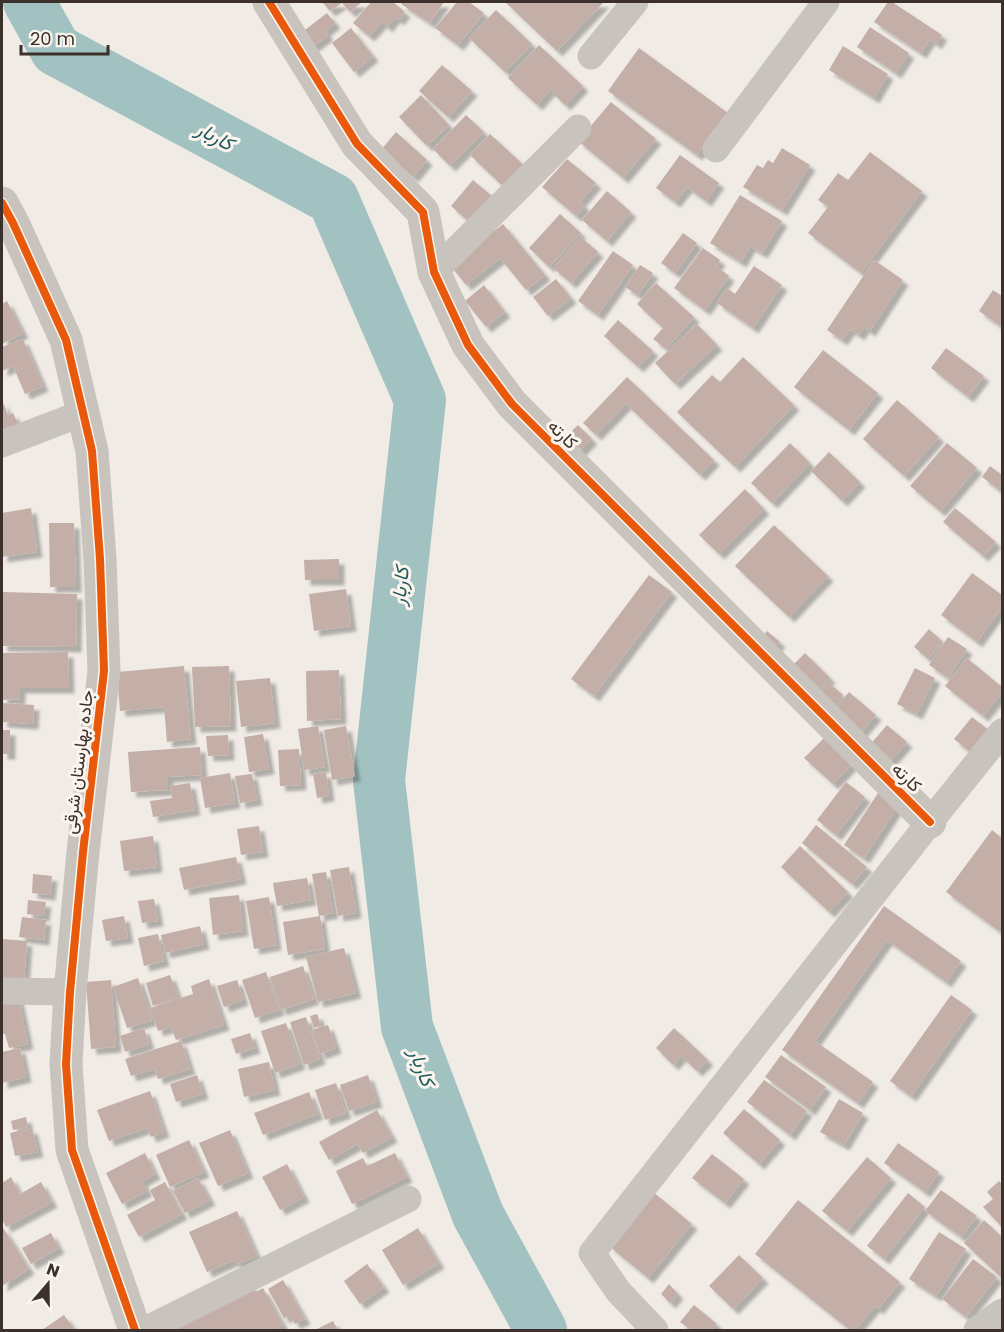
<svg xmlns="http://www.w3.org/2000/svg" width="1004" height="1332" font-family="Poppins,Vazirmatn,sans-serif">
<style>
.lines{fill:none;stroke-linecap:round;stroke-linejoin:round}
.river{stroke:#a1c2c1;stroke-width:52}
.building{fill:#c3afa7;filter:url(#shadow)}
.minor{stroke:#c9c3be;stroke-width:27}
.tertiary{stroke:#c9c3be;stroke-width:33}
.cycleway-casing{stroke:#fbf5ee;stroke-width:11}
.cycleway{stroke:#e8590c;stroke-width:8}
.labels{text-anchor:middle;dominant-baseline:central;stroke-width:6;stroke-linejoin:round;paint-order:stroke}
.street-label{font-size:18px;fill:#3b302b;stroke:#fbf5ee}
.water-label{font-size:20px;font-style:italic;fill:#1f5a5e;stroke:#fbf5ee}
</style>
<defs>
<filter id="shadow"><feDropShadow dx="5.5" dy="5.5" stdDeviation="1.5" flood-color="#0004"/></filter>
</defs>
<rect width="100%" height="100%" fill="#f0ebe5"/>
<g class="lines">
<polyline class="river" points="29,2 56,50 333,199 420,400 379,780 407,1027 478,1215 541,1330"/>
</g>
<g class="building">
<polygon points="322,2 362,2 350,12 342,3 330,11"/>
<polygon points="371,2 393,2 405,12 399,20 395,17 387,27 382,22 369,36 353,23"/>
<polygon points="403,2 444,2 430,23 401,4"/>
<polygon points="457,2 469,2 484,13 458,45 435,28"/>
<polygon points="505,2 604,2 557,51"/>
<polygon points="888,2 892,2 942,35 936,44 930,39 921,53 874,22"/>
<polygon points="496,10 532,44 505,72 469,38"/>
<polygon points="327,13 335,23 325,31 328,35 307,51 296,37"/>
<polygon points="870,27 909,53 896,73 857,47"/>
<polygon points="351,28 373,56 354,72 332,43"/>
<polygon points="539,45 583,86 565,105 550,90 537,105 508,78"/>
<polygon points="843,46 888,74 874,98 829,70"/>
<polygon points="639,48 728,113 697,155 608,91"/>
<polygon points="442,65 472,91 448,117 419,91"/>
<polygon points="421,95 449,125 427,146 399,117"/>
<polygon points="611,102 656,139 623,178 578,141"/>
<polygon points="466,115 484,132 450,166 433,149"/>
<polygon points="396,132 427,160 413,177 381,150"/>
<polygon points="490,134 527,168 507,190 470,155"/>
<polygon points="782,148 810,165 782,210 743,187 757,165 763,168 768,160 773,163"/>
<polygon points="870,152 922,191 861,273 808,233 828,207 818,200 838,173 848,180"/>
<polygon points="680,155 719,183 706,201 687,187 675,202 656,188"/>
<polygon points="567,159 596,183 580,202 585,206 576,216 542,187"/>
<polygon points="473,180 498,201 475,227 451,206"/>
<polygon points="607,191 631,212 607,241 582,220"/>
<polygon points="740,195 782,221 762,253 750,246 741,262 710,243"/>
<polygon points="560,214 581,233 549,267 529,248"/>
<polygon points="503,224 545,275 526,290 500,258 466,285 450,265"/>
<polygon points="683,233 697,243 675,273 661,263"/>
<polygon points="581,237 598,252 571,283 553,268"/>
<polygon points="703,248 720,260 716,266 729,276 705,310 674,288"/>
<polygon points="613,251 633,265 598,315 578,301"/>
<polygon points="874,260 903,280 870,331 864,327 859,335 850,329 842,340 827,330"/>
<polygon points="640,265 653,273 638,295 625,287"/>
<polygon points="754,266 782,285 753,328 717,303 727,288 735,294"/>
<polygon points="556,279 571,298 548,316 533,297"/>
<polygon points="656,283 694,317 666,349 653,339 663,328 637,304"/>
<polygon points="484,285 505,312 486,327 465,301"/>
<polygon points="993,290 1002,296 1002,327 979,311"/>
<polygon points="7,301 23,333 2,344 2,304"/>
<polygon points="618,320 653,351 638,367 604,336"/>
<polygon points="697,324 717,345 675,384 655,363"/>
<polygon points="23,339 43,386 25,394 13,366 2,371 2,347"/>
<polygon points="946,348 984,376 968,397 931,368"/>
<polygon points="823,350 878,393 849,430 794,387"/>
<polygon points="743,357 794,405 735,467 677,412 712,375 720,382"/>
<polygon points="627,377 714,460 700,475 626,404 596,435 583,423"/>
<polygon points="2,400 8,415 13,413 19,426 2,434"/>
<polygon points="897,400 939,437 904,476 863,439"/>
<polygon points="578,425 592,439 573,458 559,443"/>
<polygon points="790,443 810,463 772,503 751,483"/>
<polygon points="947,443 977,468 940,511 910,486"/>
<polygon points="829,452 860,482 842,501 811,471"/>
<polygon points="990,466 1002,475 1002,483 998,489 982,477"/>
<polygon points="745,489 764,509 719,554 699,535"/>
<polygon points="31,508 37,552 2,557 2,513"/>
<polygon points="955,508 996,542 983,556 943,522"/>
<polygon points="49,523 74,523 76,587 50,587"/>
<polygon points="774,525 828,576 789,617 735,566"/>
<polygon points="339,559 339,580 305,580 304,560"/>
<polygon points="972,573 1002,595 1002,607 977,642 941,615"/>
<polygon points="649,575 672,592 594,696 571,679"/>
<polygon points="346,589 351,626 314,631 309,594"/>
<polygon points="2,592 77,594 76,647 2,646"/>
<polygon points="929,629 943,642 928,659 914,647"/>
<polygon points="767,631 780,642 773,650 760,639"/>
<polygon points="948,637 967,649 948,678 929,665"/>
<polygon points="68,652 69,688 20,688 20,699 2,700 2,653"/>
<polygon points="805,653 830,678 812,696 787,671"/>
<polygon points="967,658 1002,687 1002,693 983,716 945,686"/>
<polygon points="184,666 191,739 167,742 164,707 120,711 117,672"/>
<polygon points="229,666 231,726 195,727 192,667"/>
<polygon points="915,668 935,678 917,714 897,704"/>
<polygon points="339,670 341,719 307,721 306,671"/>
<polygon points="270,678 275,723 241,727 236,681"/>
<polygon points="828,682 843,695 831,709 816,696"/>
<polygon points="849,692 876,715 858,736 831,713"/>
<polygon points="2,703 34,705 33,724 2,722"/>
<polygon points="972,717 994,734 976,757 954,739"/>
<polygon points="887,725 907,742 888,764 868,747"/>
<polygon points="318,726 325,767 304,770 298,729"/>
<polygon points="346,726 355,776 332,780 324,730"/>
<rect x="2" y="730" width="8" height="24"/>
<polygon points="263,734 269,769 249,772 244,737"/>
<polygon points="228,735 229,755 208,756 206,736"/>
<polygon points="824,738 852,764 833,784 804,758"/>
<polygon points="200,747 202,775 168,777 168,790 131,792 128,752"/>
<polygon points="299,749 301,785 280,786 278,750"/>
<polygon points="326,772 329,796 317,798 313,774"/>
<polygon points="230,773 235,803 205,808 200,778"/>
<polygon points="252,774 257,800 240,803 235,776"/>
<polygon points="846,782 865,797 836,835 817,820"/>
<polygon points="190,783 195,810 153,817 150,801 172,798 170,786"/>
<polygon points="878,793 898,806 864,858 844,845"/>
<polygon points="816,825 867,867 852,884 802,843"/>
<polygon points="259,826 263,852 241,855 237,829"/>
<polygon points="992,830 1002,838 1002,933 946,892"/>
<polygon points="153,836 157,867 124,871 120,841"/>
<polygon points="800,846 848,892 829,912 781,867"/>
<polygon points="236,857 241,879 184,890 179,868"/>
<polygon points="349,867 356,913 338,916 330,870"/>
<polygon points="326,872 333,913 319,916 312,874"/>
<polygon points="33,874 52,876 50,895 32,893"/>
<polygon points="307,878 311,900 277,906 273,883"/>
<polygon points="239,895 243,931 213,935 209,898"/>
<polygon points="269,897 276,945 254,949 246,901"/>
<polygon points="154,899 158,921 142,923 138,901"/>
<polygon points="28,900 46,902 44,916 27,914"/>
<polygon points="884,906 961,961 946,982 887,940 815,1041 873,1082 858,1103 782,1050"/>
<polygon points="124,916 128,938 106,941 102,920"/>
<polygon points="320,916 325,949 288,955 283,922"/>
<polygon points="22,917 46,920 44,940 19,937"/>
<polygon points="200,926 204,944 165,953 161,935"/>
<polygon points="158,934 164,961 144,966 138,938"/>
<polygon points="2,939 27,941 24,981 2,980"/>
<polygon points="344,948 356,993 318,1002 306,957"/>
<polygon points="303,966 314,999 281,1010 270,977"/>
<polygon points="266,972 279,1010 255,1018 242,980"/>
<polygon points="170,975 178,997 153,1006 146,983"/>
<polygon points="138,978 152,1020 127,1028 113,987"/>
<polygon points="209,979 224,1025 176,1040 171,1027 158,1031 150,1008 193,994 191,986"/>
<polygon points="111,980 116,1047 91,1049 86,982"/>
<polygon points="237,980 243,1000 224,1007 217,986"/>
<polygon points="951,995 972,1010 911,1096 890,1081"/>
<polygon points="18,997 28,1044 9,1048 5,1034 2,1034 2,1001"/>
<polygon points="317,1014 321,1025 314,1028 310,1016"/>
<polygon points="306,1017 320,1059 304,1065 290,1022"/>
<polygon points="286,1023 300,1064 275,1073 261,1031"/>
<polygon points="328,1025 336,1048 320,1054 312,1030"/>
<polygon points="144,1028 149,1044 125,1052 120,1036"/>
<polygon points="674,1028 708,1060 697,1071 681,1056 673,1065 656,1048"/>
<polygon points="250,1033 255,1048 236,1054 231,1039"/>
<polygon points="181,1041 190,1069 158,1079 155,1069 131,1076 125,1059"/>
<polygon points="20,1048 26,1077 2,1083 2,1052"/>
<polygon points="781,1055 826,1087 810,1110 765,1077"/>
<polygon points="269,1062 275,1090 244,1097 238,1069"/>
<polygon points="197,1075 203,1094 176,1102 170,1084"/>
<polygon points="368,1075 377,1102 349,1111 340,1085"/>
<polygon points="764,1080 807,1111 790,1135 747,1102"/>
<polygon points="336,1083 346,1113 325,1120 315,1090"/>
<polygon points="150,1091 164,1132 151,1137 147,1128 109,1141 97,1110"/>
<polygon points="309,1092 318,1114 263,1135 254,1113"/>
<polygon points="839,1099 863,1113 844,1145 820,1132"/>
<polygon points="744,1109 780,1140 759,1164 723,1133"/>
<polygon points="377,1110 392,1137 363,1153 358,1144 329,1160 319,1142"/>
<polygon points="26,1117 28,1127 13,1130 11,1121"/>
<polygon points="32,1128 38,1152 15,1156 10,1133"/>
<polygon points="230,1130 248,1173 218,1186 199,1143"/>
<polygon points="189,1140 204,1172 170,1187 156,1155"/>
<polygon points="898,1143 939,1172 925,1192 884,1163"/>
<polygon points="145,1153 155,1174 142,1181 147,1191 122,1204 106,1173"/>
<polygon points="395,1153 407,1177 352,1204 336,1171 363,1158 367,1166"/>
<polygon points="712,1154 744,1179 725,1203 692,1178"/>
<polygon points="867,1157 891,1178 847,1231 822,1211"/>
<polygon points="287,1164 304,1197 280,1210 262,1177"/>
<polygon points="11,1177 20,1194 41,1182 52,1202 6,1227 2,1219 2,1183"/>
<polygon points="198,1178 210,1200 185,1213 173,1191"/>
<polygon points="999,1181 1002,1184 1002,1224 1001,1226 983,1207 993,1199 987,1192"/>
<polygon points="165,1182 182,1214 139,1237 127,1215 155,1200 150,1190"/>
<polygon points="941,1190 977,1216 961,1237 925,1211"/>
<polygon points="653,1192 692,1224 648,1278 609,1246"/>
<polygon points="908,1193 925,1207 884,1259 867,1246"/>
<polygon points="798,1200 900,1282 878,1309 875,1306 855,1330 850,1330 755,1254"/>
<polygon points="237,1211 257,1256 237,1264 234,1260 207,1272 189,1232"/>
<polygon points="984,1220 1002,1237 1002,1278 964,1243"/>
<polygon points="2,1226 29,1269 2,1286"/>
<polygon points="418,1228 439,1263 403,1285 382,1250"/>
<polygon points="939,1232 966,1249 936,1296 909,1279"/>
<polygon points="51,1233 59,1248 31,1264 22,1248"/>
<polygon points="739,1255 763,1278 733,1309 709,1286"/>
<polygon points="973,1259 997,1277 966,1317 942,1299"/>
<polygon points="367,1264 384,1287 360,1304 344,1281"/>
<polygon points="283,1280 305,1319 295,1324 290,1315 284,1318 268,1289"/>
<polygon points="669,1284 678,1294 670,1303 661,1294"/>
<polygon points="252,1285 256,1292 263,1288 283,1325 273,1330 168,1330"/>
<polygon points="694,1305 717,1324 711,1330 691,1330 680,1322"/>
<polygon points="64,1315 75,1330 42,1330"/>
<polygon points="333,1321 338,1330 315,1330"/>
</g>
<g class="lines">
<g class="minor">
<polyline points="591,56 635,2"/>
<polyline points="716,149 826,2"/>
<polyline points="434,272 578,128"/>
<polyline points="2,444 83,413"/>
<polyline points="2,991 70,992"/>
<polyline points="145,1330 408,1199"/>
<polyline points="655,1330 618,1291 592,1253 930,822 1002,732"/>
<polyline points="977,1330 1002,1312"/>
</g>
<g class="tertiary">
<polyline points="269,2 357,144 423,212 434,272 468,345 512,404 930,822"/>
<polyline points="2,203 13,223 66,340 92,451 100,559 104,671 83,852 70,992 66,1064 72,1150 135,1330"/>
</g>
<defs>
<g id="cycleway">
<polyline points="269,2 357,144 423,212 434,272 468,345 512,404 930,822"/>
<polyline points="2,203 13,223 66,340 92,451 100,559 104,671 83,852 70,992 66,1064 72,1150 135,1330"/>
</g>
</defs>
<use href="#cycleway" class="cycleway-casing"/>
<use href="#cycleway" class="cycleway"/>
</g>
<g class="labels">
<g class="street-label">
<text transform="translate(563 434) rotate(45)">کارته</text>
<text transform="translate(78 762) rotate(-83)">جاده بهارستان شرقی</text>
<text transform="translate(907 777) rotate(45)">کارته</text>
</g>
<g class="water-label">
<text transform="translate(215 136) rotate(28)">کاربار</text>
<text transform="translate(400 586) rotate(-84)">کاربار</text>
<text transform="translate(422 1067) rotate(69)">کاربار</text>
</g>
</g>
<rect width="1004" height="1332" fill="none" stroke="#3b302b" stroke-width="6"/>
<g transform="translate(48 1284) rotate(20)" stroke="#fbf5ee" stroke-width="4.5" paint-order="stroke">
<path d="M0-4.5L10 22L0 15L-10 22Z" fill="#3b302b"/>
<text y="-9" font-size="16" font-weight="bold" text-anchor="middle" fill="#3b302b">N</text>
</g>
<path d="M21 45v9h87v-9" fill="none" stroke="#3b302b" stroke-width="3"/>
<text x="30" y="45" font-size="18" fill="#3b302b" stroke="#fbf5ee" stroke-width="4.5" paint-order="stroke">20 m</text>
</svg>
